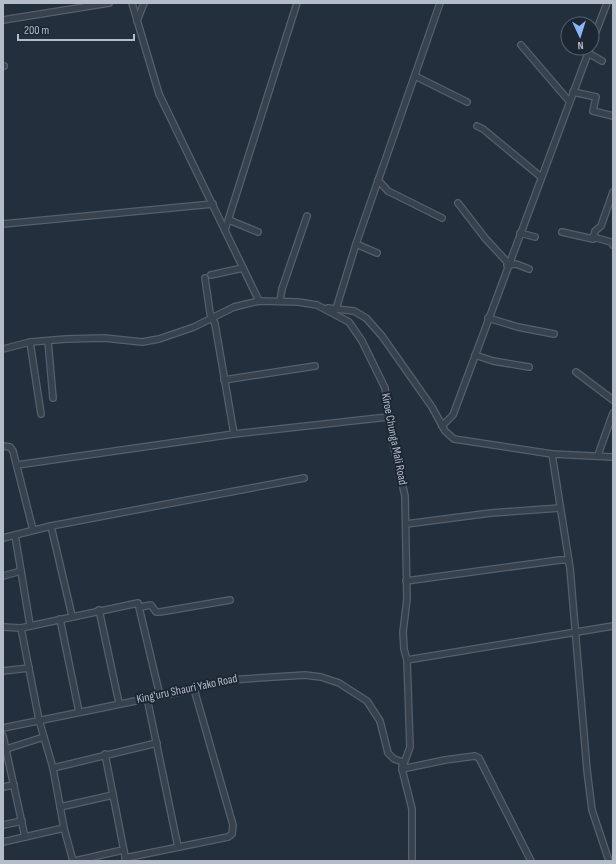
<svg xmlns="http://www.w3.org/2000/svg" width="616" height="864" font-family="'Sofia Sans Condensed',sans-serif">
<style>
.lines{fill:none;stroke-linecap:round;stroke-linejoin:round}
.minor-casing{stroke:#565f6c;stroke-width:8}
.minor{stroke:#38414e;stroke-width:5.5}
.labels{text-anchor:middle;dominant-baseline:central;stroke-width:4;stroke-linejoin:round;paint-order:stroke}
.street-label{font-size:12px;fill:#b4bcc9;stroke:#1d2633}
</style>
<rect width="100%" height="100%" fill="#242f3e"/>
<g class="lines">
<defs>
<g id="minor">
<polyline points="132,3 159,94 259,301"/>
<polyline points="3,20 109,3"/>
<polyline points="137,21 144,3"/>
<polyline points="592,42 607,3"/>
<polyline points="521,45 569,101"/>
<polyline points="588,53 602,61"/>
<polyline points="3,66 4,66"/>
<polyline points="415,76 467,102"/>
<polyline points="573,92 596,97 593,111 613,116"/>
<polyline points="477,126 483,129 541,177"/>
<polyline points="378,180 388,191 442,218"/>
<polyline points="458,203 485,238 508,263"/>
<polyline points="229,220 258,232"/>
<polyline points="3,224 213,204"/>
<polyline points="225,230 297,3"/>
<polyline points="562,232 593,239 595,231 601,226 613,192"/>
<polyline points="520,233 535,237"/>
<polyline points="593,237 611,242 613,245"/>
<polyline points="356,244 377,253"/>
<polyline points="507,265 516,264 529,269"/>
<polyline points="211,275 243,268"/>
<polyline points="205,278 210,313 215,324 234,434"/>
<polyline points="280,301 282,289 307,216"/>
<polyline points="328,308 354,311 366,318 382,336 432,407 445,431 454,439 552,454 613,457"/>
<polyline points="336,309 356,244 440,3"/>
<polyline points="488,318 518,327 554,334"/>
<polyline points="48,341 53,398"/>
<polyline points="30,342 41,414"/>
<polyline points="3,349 30,342 66,339 104,338 142,342 159,339 194,327 234,307 259,301 298,302 317,305 349,322 362,341 385,388 394,448 405,496 407,599 403,632 404,649 407,660 410,747 402,769"/>
<polyline points="475,355 493,361 529,367"/>
<polyline points="576,372 613,400"/>
<polyline points="224,380 315,366"/>
<polyline points="442,426 453,415 590,48"/>
<polyline points="3,446 10,447 13,451 33,530"/>
<polyline points="552,454 570,568 587,770 592,810 609,861"/>
<polyline points="598,455 613,413"/>
<polyline points="17,465 234,434 388,417"/>
<polyline points="406,524 491,513 560,508"/>
<polyline points="51,526 304,478"/>
<polyline points="15,535 30,625"/>
<polyline points="3,538 51,526 72,616"/>
<polyline points="3,576 21,571"/>
<polyline points="406,581 560,560 567,560 569,563"/>
<polyline points="140,607 151,605 156,612 160,612 230,600"/>
<polyline points="99,610 119,703"/>
<polyline points="60,619 79,712"/>
<polyline points="3,627 21,628 138,603 160,696"/>
<polyline points="21,628 39,720 53,768 64,828 73,861"/>
<polyline points="407,660 613,626"/>
<polyline points="3,671 29,668"/>
<polyline points="147,698 178,847"/>
<polyline points="3,728 194,689 229,680 305,675 321,677 339,683 367,701 380,721 388,753 394,759 403,762 402,769 412,809 412,861"/>
<polyline points="3,736 25,837"/>
<polyline points="3,750 44,737"/>
<polyline points="105,754 126,861"/>
<polyline points="53,768 157,743"/>
<polyline points="402,769 445,760 475,756 479,758 531,861"/>
<polyline points="3,787 14,785"/>
<polyline points="60,807 113,795"/>
<polyline points="3,825 22,821"/>
<polyline points="3,842 64,828"/>
<polyline points="125,858 228,837 232,834 233,825 194,689"/>
<polyline points="75,861 123,850"/>
</g>
</defs>
<use href="#minor" class="minor-casing"/>
<use href="#minor" class="minor"/>
</g>
<g class="labels">
<g class="street-label">
<text transform="translate(394 439) rotate(79)">Kiroe Chunga Mali Road</text>
<text transform="translate(187 689) rotate(-12)">King'uru Shauri Yako Road</text>
</g>
</g>
<rect width="616" height="864" fill="none" stroke="#b4bcc9" stroke-width="8"/>
<g transform="translate(580 36) rotate(176)"><circle r="19" fill="#1d2633" stroke="#59626f"/>
<path d="M0-3L7 15L0 10L-7 15Z" fill="#8ab4f8"/>
<text y="-6" font-size="11" font-weight="bold" text-anchor="middle" fill="#b4bcc9">N</text>
</g>
<path d="M18 34v6h116v-6" fill="none" stroke="#b4bcc9" stroke-width="2"/>
<text x="24" y="34" font-size="12" fill="#b4bcc9" stroke="#1d2633" stroke-width="3" paint-order="stroke">200 m</text>
</svg>
